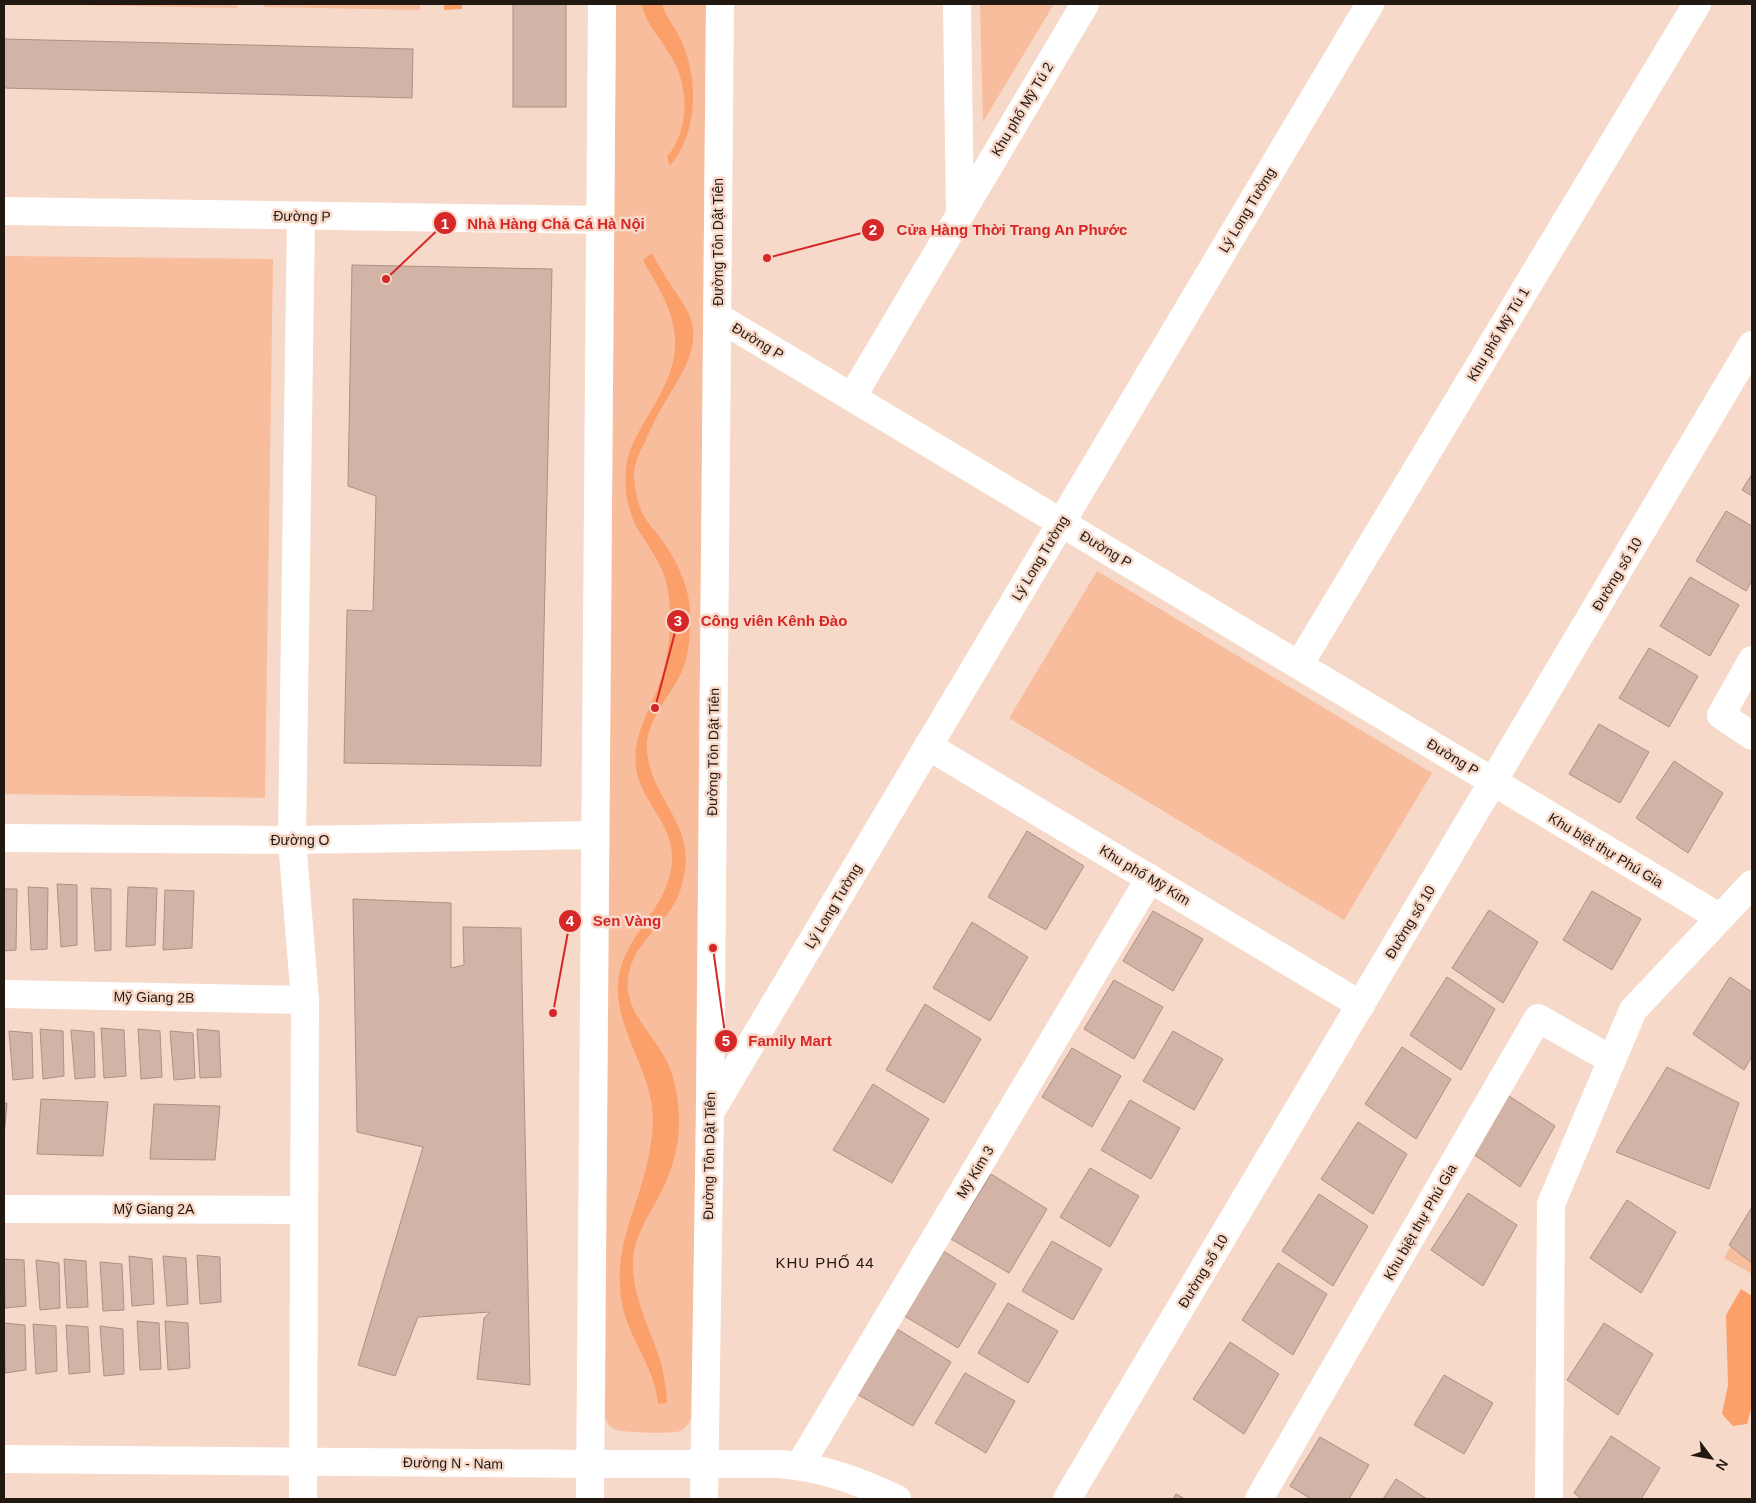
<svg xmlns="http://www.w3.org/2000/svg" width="1756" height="1503" font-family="Helvetica,sans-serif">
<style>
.green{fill:#f7bd9d}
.water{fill:#fb9f6b}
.building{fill:#d1b4a5;stroke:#ac9182}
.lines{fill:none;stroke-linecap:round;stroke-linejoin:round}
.street{stroke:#fff;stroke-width:28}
.labels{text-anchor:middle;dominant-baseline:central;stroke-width:5;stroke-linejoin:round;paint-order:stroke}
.street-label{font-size:14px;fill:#221812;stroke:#f7d9c9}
.neighbourhood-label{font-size:15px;letter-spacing:1px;fill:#221812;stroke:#f7d9c9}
.leader{fill:none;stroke:#d62828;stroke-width:2}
.callout-dot{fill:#d62828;stroke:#f7d9c9;stroke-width:2}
.mark-label{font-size:15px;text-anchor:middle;font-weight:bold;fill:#fff}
.callout-label{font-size:15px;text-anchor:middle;font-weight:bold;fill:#d62828;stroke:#f7d9c9;stroke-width:5;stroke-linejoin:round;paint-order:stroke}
</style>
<rect width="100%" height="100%" fill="#f7d9c9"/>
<g class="green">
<polygon points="17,4 237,4 237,8"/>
<polygon points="264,4 420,4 420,10 263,7"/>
<path d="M616,4h90l-13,1408c-2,8 -6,16 -13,19 -8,3 -59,2 -66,-2 -5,-3 -8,-7 -9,-13z"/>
<polygon points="980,4 1054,4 983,122"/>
<polygon points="4,256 273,259 265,798 4,794"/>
<polygon points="1097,571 1432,773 1344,920 1009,718"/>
<polygon points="1752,1209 1752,1274 1724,1258"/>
</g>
<g class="water">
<polygon points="444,4 462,4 462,9 444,10"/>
<path d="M641,4h21c4,15 16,26 21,41 16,38 14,89 -13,121l-3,-9c23,-27 22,-70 5,-99 -11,-19 -25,-33 -31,-54z"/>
<path d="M652,253c6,11 12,22 19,32 8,13 18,24 21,38 7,29 -15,58 -28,81 -8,13 -14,26 -20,40 -5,9 -9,18 -10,29 0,16 4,35 13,48 6,9 14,16 19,25 12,18 23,42 24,64 0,18 0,39 -6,56 -11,30 -39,51 -37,85 3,46 48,73 37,124 -2,12 -6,24 -13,34 -16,23 -39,39 -43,69 -4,31 22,53 36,78 6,10 10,23 12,35 8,40 0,74 -19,109 -10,18 -22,37 -24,57 -2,37 16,69 27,103 4,14 6,28 7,43l-9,1c-3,-32 -19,-51 -30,-80 -7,-17 -9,-36 -8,-55 1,-23 8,-42 15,-64 10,-30 21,-67 17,-99 -6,-42 -36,-79 -34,-122 3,-46 45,-70 53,-114 8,-45 -30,-64 -35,-103 -4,-34 17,-61 26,-91 6,-20 8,-40 8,-61 0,-15 -2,-31 -8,-45 -6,-14 -15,-26 -23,-39 -14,-23 -18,-58 -8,-83 22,-49 60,-81 37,-140 -6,-17 -17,-32 -25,-48z"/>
<polygon points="1741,1289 1752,1296 1752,1406 1747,1424 1733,1426 1722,1414 1728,1385 1726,1315"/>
</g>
<g class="building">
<rect x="513" y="4" width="53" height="103"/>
<polygon points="4,39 413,49 412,98 4,88"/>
<polygon points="352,265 552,269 541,766 344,763 347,610 373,611 376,496 348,486"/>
<polygon points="1752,474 1752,496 1742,490"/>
<polygon points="1726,511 1752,526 1752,580 1746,591 1696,561"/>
<polygon points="1690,577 1739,605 1710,656 1660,626"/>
<polygon points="1649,648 1698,676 1669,727 1619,698"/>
<polygon points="1599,724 1649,752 1620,803 1569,774"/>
<polygon points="1674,761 1723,793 1688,853 1636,818"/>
<polygon points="1027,831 1084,866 1046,930 988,897"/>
<polygon points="57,884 77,885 77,945 61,947"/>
<polygon points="28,887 48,888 47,949 31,950"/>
<polygon points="128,887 157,888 155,945 126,947"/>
<polygon points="91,888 111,889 111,950 95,951"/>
<polygon points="4,889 17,889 16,950 4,951"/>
<polygon points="165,890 194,891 192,948 163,950"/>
<polygon points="1592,891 1641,919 1612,970 1563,940"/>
<polygon points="353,899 451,903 451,968 464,965 463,927 521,928 530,1385 477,1379 484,1318 490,1312 418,1317 395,1376 358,1365 423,1147 357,1132"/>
<polygon points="1489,910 1538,942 1503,1003 1452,968"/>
<polygon points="1153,911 1203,939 1173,991 1123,961"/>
<polygon points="972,922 1028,957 990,1021 933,988"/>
<polygon points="1447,977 1495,1009 1461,1070 1410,1035"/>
<polygon points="1730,977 1752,992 1752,1056 1744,1070 1693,1034"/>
<polygon points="1114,980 1163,1007 1134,1059 1084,1029"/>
<polygon points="925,1004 981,1039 944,1103 886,1070"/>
<polygon points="101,1028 124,1030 126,1076 104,1078"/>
<polygon points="40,1029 63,1031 64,1076 43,1079"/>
<polygon points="138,1029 160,1031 162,1077 141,1079"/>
<polygon points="197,1029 219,1031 221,1077 200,1078"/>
<polygon points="71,1030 94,1032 95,1077 75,1079"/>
<polygon points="9,1031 32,1033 33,1078 13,1080"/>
<polygon points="170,1031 193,1033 195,1078 174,1080"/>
<polygon points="1173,1031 1223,1059 1194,1110 1143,1081"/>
<polygon points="1402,1047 1451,1079 1416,1139 1365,1104"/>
<polygon points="1072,1048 1121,1076 1092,1127 1042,1097"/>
<polygon points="1667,1067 1739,1103 1709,1189 1616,1152"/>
<polygon points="873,1084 929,1119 892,1183 833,1150"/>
<polygon points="1506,1094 1555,1126 1520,1187 1469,1151"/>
<polygon points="41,1099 108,1102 103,1156 37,1154"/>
<polygon points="1130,1100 1180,1128 1151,1179 1101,1150"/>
<polygon points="4,1103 7,1103 4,1137"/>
<polygon points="154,1104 220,1106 215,1160 150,1159"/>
<polygon points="1358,1122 1407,1154 1373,1214 1321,1179"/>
<polygon points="1090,1168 1139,1196 1110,1247 1060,1217"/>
<polygon points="991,1174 1047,1209 1009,1273 951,1239"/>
<polygon points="1468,1193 1517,1225 1483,1286 1431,1250"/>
<polygon points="1319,1194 1368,1226 1333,1286 1282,1251"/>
<polygon points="1627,1200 1676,1232 1641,1293 1590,1258"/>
<polygon points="1752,1207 1752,1263 1729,1245"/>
<polygon points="1052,1241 1102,1269 1073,1320 1022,1291"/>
<polygon points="940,1249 996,1284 958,1348 901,1314"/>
<polygon points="197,1255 220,1257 221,1302 200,1304"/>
<polygon points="129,1256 152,1259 154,1304 132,1306"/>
<polygon points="163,1256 186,1258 188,1304 167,1306"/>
<polygon points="4,1259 24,1260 26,1306 5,1308"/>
<polygon points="64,1259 86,1261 88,1307 67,1308"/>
<polygon points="36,1260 59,1263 60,1308 40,1310"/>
<polygon points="100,1262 122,1264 124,1310 103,1311"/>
<polygon points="1278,1263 1327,1294 1293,1355 1242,1320"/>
<polygon points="1008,1303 1058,1331 1028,1383 978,1353"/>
<polygon points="137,1321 159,1323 161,1369 140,1370"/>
<polygon points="165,1321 188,1323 190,1368 168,1370"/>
<polygon points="4,1323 25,1325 26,1370 5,1373"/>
<polygon points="1604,1323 1653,1354 1618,1415 1567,1380"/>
<polygon points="33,1324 56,1326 57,1371 36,1374"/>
<polygon points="66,1325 88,1327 90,1372 69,1374"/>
<polygon points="100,1326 123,1329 124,1374 104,1376"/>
<polygon points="894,1327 951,1362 913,1426 855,1393"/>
<polygon points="1230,1342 1279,1374 1244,1434 1193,1399"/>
<polygon points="965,1373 1015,1401 986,1453 935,1423"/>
<polygon points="1444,1375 1493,1403 1464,1454 1414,1425"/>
<polygon points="1611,1436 1660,1468 1641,1499 1582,1499 1574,1493"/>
<polygon points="1320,1437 1369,1465 1349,1499 1311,1499 1290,1486"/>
<polygon points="1396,1479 1427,1499 1383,1499"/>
<polygon points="1176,1494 1185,1499 1173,1499"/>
</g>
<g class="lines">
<g class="street">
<polyline points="957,4 960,214"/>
<polyline points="4,211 600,220"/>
<polyline points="301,216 292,840 305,1000 303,1499"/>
<polyline points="718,317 1719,917"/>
<polyline points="852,397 1085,4"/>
<polyline points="1752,660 1721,715 1752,736"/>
<polyline points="1299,665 1697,4"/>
<polyline points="928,746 1361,1005"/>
<polyline points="4,838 292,840 595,835"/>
<polyline points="4,994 305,1000"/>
<polyline points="711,1111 1370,4"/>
<polyline points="4,1209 304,1210"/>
<path d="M4,1459l586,5h189c42,3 80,17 118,35"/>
<polyline points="800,1465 1150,878"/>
<polyline points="590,1499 602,4"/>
<polyline points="704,1499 710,1112 720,4"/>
<polyline points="1067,1499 1752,345"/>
<polyline points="1259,1499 1538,1018 1612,1060"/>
<polyline points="1549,1499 1551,1204 1633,1010 1752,884"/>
</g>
</g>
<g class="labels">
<g class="street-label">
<text transform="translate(1022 109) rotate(-59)">Khu phố Mỹ Tú 2</text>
<text transform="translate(1247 210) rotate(-59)">Lý Long Tường</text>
<text transform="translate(302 216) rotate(1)">Đường P</text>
<text transform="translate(718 242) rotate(-90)">Đường Tôn Dật Tiên</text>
<text transform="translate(1498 334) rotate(-59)">Khu phố Mỹ Tú 1</text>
<text transform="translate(758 341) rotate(31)">Đường P</text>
<text transform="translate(1106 549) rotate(31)">Đường P</text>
<text transform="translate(1040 558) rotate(-59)">Lý Long Tường</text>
<text transform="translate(1617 574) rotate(-59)">Đường số 10</text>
<text transform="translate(713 752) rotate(-89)">Đường Tôn Dật Tiên</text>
<text transform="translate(1453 757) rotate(31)">Đường P</text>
<text x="300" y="840">Đường O</text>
<text transform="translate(1606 850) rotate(31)">Khu biệt thự Phú Gia</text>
<text transform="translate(1145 875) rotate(31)">Khu phố Mỹ Kim</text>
<text transform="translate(833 906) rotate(-59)">Lý Long Tường</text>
<text transform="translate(1410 922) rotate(-59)">Đường số 10</text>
<text transform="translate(154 997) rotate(1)">Mỹ Giang 2B</text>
<text transform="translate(709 1156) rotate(-89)">Đường Tôn Dật Tiên</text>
<text transform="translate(975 1172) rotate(-59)">Mỹ Kim 3</text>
<text x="154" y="1209">Mỹ Giang 2A</text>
<text transform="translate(1420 1222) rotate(-60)">Khu biệt thự Phú Gia</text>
<text transform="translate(1203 1271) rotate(-59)">Đường số 10</text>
<text transform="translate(453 1463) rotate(1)">Đường N - Nam</text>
</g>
<g class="neighbourhood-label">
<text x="825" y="1262">KHU PHỐ 44</text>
</g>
</g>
<path class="leader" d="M386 279L445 223M767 258L873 230M655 708L678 621M553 1013L570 921M713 948L726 1041"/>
<g class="callout-dot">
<circle cx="386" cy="279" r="5"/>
<circle cx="767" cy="258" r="5"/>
<circle cx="655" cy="708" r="5"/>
<circle cx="553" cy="1013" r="5"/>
<circle cx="713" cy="948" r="5"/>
<circle cx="445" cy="223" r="12"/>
<circle cx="873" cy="230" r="12"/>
<circle cx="678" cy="621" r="12"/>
<circle cx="570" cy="921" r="12"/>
<circle cx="726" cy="1041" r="12"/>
</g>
<g class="mark-label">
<text x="445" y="229">1</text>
<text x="873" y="235">2</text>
<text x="678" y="626">3</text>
<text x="570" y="926">4</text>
<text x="726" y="1046">5</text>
</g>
<g class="callout-label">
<text x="556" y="229">Nhà Hàng Chả Cá Hà Nội</text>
<text x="1012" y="235">Cửa Hàng Thời Trang An Phước</text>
<text x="774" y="626">Công viên Kênh Đào</text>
<text x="627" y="926">Sen Vàng</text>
<text x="790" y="1046">Family Mart</text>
</g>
<rect width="1756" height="1503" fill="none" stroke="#221812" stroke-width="10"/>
<g transform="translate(1711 1458) rotate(122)" stroke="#f7d9c9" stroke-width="4" paint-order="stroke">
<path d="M0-4L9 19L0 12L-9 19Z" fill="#221812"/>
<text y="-8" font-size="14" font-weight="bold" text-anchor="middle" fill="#221812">N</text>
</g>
</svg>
